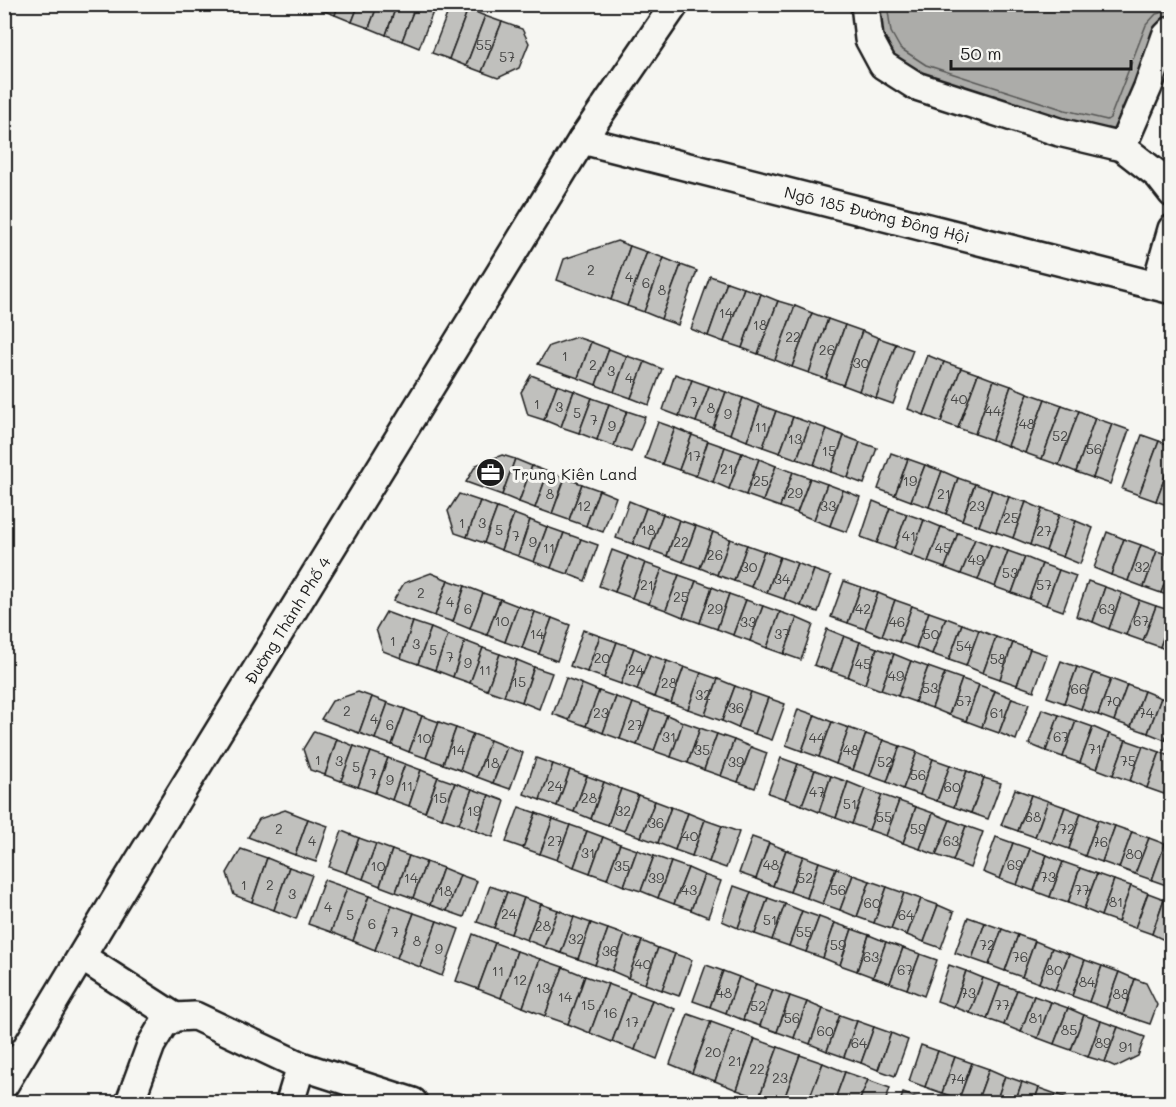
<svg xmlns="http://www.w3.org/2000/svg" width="1176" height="1107" font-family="Mali,sans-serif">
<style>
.water{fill:#acaca9;stroke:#727271;stroke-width:1.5}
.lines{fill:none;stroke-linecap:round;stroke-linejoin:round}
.shore{stroke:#565654;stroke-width:1.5}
.building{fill:#c0c0bd;stroke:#1c1c1c;stroke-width:1.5}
.minor-casing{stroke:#1c1c1c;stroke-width:32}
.minor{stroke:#f6f6f2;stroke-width:27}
.labels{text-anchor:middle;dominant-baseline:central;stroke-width:6;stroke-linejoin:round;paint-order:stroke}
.number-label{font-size:14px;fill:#454544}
.street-label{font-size:16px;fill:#1c1c1c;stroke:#f6f6f2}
.poi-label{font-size:16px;fill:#1c1c1c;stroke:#f6f6f2;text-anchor:start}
</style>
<rect width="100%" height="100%" fill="#f6f6f2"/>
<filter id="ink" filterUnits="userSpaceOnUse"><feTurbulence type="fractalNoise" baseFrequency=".0167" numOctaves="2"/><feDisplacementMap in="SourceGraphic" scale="12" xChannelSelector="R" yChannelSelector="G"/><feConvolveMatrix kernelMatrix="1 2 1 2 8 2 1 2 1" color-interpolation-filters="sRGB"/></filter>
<g filter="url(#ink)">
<polygon class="water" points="865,4 1171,5 1171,30 1122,147 883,65"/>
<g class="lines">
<polyline class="shore" points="887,4 891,32 900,48 926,65 1065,110 1107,120 1110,118 1146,25 1156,14 1172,10"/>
</g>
<g class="building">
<polygon points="320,4 339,4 335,15 319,9"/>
<polygon points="339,4 359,4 352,22 335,15"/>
<polygon points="359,4 378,4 369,28 352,22"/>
<polygon points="378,4 397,4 386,35 369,28"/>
<polygon points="397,4 416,4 402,41 386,35"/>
<polygon points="416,4 436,4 419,48 402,41"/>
<polygon points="451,4 458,4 468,9 449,59 432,53"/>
<polygon points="468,9 485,16 466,66 449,59"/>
<polygon points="485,16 502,22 482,72 466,66"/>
<polygon points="502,22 522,29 529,43 519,68 498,78 482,72"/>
<polygon points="617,241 630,246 611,300 557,280 564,259"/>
<polygon points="630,246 647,252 627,306 611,300"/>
<polygon points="647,252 664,258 644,312 627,306"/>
<polygon points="664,258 681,265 661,319 644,312"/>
<polygon points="681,265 697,271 678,325 661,319"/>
<polygon points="710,276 727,282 708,336 691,329"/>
<polygon points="727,282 744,288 724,342 708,336"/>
<polygon points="744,288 761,294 742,348 724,342"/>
<polygon points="761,294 778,301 758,354 742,348"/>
<polygon points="778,301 795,306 775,360 758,354"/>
<polygon points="795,306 812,313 792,367 775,360"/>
<polygon points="812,313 828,319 809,373 792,367"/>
<polygon points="828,319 845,325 826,379 809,373"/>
<polygon points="845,325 862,331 843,385 826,379"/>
<polygon points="862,331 879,338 859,391 843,385"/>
<polygon points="576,337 591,342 578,378 538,364 549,346"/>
<polygon points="879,338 896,344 876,398 859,391"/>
<polygon points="591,342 609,349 596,385 578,378"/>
<polygon points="896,344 913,350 893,404 876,398"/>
<polygon points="609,349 627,356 614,392 596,385"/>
<polygon points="927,355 944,362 924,415 908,409"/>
<polygon points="627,356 645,362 631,398 614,392"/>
<polygon points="645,362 662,369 649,405 631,398"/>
<polygon points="944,362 961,368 941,422 924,415"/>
<polygon points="961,368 978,374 958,428 941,422"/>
<polygon points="675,374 692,380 679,416 663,410"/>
<polygon points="978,374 994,380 975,434 958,428"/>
<polygon points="531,375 557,385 544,420 528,415 521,392"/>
<polygon points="692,380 709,386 696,422 679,416"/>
<polygon points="994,380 1011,386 992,440 975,434"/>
<polygon points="557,385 574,391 561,427 544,420"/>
<polygon points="709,386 726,392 713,428 696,422"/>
<polygon points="1011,386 1028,393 1008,446 992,440"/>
<polygon points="574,391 592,398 579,433 561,427"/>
<polygon points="726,392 743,398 730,434 713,428"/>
<polygon points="1028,393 1045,399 1025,453 1008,446"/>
<polygon points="592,398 609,404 597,440 579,433"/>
<polygon points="743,398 760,405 747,441 730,434"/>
<polygon points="1045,399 1062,405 1042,459 1025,453"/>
<polygon points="609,404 627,411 614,446 597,440"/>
<polygon points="760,405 776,411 763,447 747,441"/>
<polygon points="1062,405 1079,411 1059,465 1042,459"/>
<polygon points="627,411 645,417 631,452 614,446"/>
<polygon points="776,411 793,417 780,453 763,447"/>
<polygon points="1079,411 1095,418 1076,472 1059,465"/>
<polygon points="793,417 810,423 797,459 780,453"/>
<polygon points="1095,418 1112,424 1093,478 1076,472"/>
<polygon points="658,422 675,428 662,464 645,458"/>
<polygon points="810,423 827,429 814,465 797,459"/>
<polygon points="1112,424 1129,430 1110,484 1093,478"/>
<polygon points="675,428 692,435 679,470 662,464"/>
<polygon points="827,429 844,436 831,472 814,465"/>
<polygon points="692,435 708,441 696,476 679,470"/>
<polygon points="1142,435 1159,441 1139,495 1122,489"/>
<polygon points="844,436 860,442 848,478 831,472"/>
<polygon points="708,441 725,447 713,482 696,476"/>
<polygon points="1159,441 1172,446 1172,458 1156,501 1139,495"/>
<polygon points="860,442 877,448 864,484 848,478"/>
<polygon points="725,447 742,453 729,489 713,482"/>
<polygon points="742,453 759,459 746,495 729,489"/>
<polygon points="891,453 908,459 895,495 878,489"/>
<polygon points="502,455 515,459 502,495 466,482 476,465"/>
<polygon points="1172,458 1172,507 1156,501"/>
<polygon points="515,459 532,466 519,502 502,495"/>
<polygon points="759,459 776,466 763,501 746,495"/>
<polygon points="908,459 925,465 911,501 895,495"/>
<polygon points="925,465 942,471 929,507 911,501"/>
<polygon points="532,466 548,472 535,508 519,502"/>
<polygon points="776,466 793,472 780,507 763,501"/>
<polygon points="942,471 958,478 946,514 929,507"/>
<polygon points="548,472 565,478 552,514 535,508"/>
<polygon points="793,472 810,478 797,513 780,507"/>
<polygon points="565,478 582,484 569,520 552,514"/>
<polygon points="810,478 827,484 814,520 797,513"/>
<polygon points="958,478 975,484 962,520 946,514"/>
<polygon points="582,484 599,490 586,526 569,520"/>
<polygon points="827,484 843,490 830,526 814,520"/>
<polygon points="975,484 992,490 979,526 962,520"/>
<polygon points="599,490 616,497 603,532 586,526"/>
<polygon points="843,490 860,497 847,532 830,526"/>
<polygon points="992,490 1009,497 996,532 979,526"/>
<polygon points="459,494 480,501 467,537 455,533 448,511"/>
<polygon points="1009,497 1026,502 1013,538 996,532"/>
<polygon points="480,501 497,508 484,543 467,537"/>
<polygon points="629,501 646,508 633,544 616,538"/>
<polygon points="873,501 890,508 877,543 861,537"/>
<polygon points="1026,502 1042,509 1030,545 1013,538"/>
<polygon points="497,508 514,514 501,550 484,543"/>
<polygon points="646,508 663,514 650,550 633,544"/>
<polygon points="890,508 907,514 894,549 877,543"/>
<polygon points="1042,509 1059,515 1046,551 1030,545"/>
<polygon points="514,514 530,520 518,556 501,550"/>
<polygon points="663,514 679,520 667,556 650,550"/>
<polygon points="907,514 924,520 911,556 894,549"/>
<polygon points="1059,515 1076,521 1063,557 1046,551"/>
<polygon points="530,520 547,527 534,562 518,556"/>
<polygon points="679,520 696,526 683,562 667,556"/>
<polygon points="924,520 941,527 928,562 911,556"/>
<polygon points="1076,521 1093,528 1080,564 1063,557"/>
<polygon points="696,526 713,532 700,568 683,562"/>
<polygon points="547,527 564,533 551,568 534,562"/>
<polygon points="941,527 958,533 945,568 928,562"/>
<polygon points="713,532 730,539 717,575 700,568"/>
<polygon points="1107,532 1124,539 1111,575 1094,568"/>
<polygon points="564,533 581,539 568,574 551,568"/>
<polygon points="958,533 975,539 961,574 945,568"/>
<polygon points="581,539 598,545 585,581 568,574"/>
<polygon points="730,539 747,545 734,581 717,575"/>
<polygon points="975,539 991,545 978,580 961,574"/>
<polygon points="1124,539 1141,545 1128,581 1111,575"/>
<polygon points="747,545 764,551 751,587 734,581"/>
<polygon points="991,545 1008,551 995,587 978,580"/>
<polygon points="1141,545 1157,551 1144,587 1128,581"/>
<polygon points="612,550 628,556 615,592 599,586"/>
<polygon points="764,551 780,557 767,593 751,587"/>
<polygon points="1008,551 1025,557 1012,593 995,587"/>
<polygon points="1157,551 1172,556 1172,564 1161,593 1144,587"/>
<polygon points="628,556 645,563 632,598 615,592"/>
<polygon points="780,557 797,563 784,599 767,593"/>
<polygon points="1025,557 1042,564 1029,599 1012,593"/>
<polygon points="645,563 662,569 649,604 632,598"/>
<polygon points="797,563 814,570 801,606 784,599"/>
<polygon points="1042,564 1059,570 1046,605 1029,599"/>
<polygon points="1172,564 1172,597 1161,593"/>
<polygon points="662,569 679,575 666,610 649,604"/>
<polygon points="814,570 831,576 818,612 801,606"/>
<polygon points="1059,570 1076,576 1063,611 1046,605"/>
<polygon points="431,573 448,580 435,616 393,601 404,583"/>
<polygon points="679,575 696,581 683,617 666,610"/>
<polygon points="448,580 465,586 453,622 435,616"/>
<polygon points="696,581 712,587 700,623 683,617"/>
<polygon points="844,581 861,587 848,623 831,617"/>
<polygon points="1088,581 1105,587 1093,622 1076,616"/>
<polygon points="465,586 483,593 470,629 453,622"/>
<polygon points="712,587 729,594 717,629 700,623"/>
<polygon points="861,587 878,593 865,629 848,623"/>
<polygon points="1105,587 1122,593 1109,629 1093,622"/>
<polygon points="483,593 500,599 487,635 470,629"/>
<polygon points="878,593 895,600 882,636 865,629"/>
<polygon points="1122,593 1139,600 1126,635 1109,629"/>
<polygon points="729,594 746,600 733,635 717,629"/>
<polygon points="500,599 518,606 505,642 487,635"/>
<polygon points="746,600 763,606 750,641 733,635"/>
<polygon points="895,600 912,606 899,642 882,636"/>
<polygon points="1139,600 1156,606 1143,641 1126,635"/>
<polygon points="518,606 535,612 522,648 505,642"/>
<polygon points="763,606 780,612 767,648 750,641"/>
<polygon points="912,606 929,612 916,648 899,642"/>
<polygon points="1156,606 1172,611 1160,647 1143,641"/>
<polygon points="386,612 413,622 401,658 383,651 376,629"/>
<polygon points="535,612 552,618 539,654 522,648"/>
<polygon points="780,612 797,618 784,654 767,648"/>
<polygon points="929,612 946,618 932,654 916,648"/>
<polygon points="1172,615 1172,652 1160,647"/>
<polygon points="552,618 570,625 557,661 539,654"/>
<polygon points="797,618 813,625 801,660 784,654"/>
<polygon points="946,618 962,624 949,660 932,654"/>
<polygon points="413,622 431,628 418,664 401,658"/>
<polygon points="962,624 979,630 966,666 949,660"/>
<polygon points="431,628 448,635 435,670 418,664"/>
<polygon points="827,629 844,636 831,671 814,665"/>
<polygon points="583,630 600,636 587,672 570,666"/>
<polygon points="979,630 996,637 983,673 966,666"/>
<polygon points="448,635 465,641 453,677 435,670"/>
<polygon points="600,636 617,642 604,678 587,672"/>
<polygon points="844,636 860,642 848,677 831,671"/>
<polygon points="996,637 1013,643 1000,679 983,673"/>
<polygon points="465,641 483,648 470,683 453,677"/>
<polygon points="617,642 634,648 621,684 604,678"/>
<polygon points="860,642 877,648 865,684 848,677"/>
<polygon points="1013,643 1030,649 1017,685 1000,679"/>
<polygon points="483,648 500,654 487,690 470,683"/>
<polygon points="634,648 650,655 637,690 621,684"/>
<polygon points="877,648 894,654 881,690 865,684"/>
<polygon points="1030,649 1047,655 1034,691 1017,685"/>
<polygon points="500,654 517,660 504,696 487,690"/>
<polygon points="894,654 911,661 898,696 881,690"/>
<polygon points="650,655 667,661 654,697 637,690"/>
<polygon points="517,660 534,667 522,702 504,696"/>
<polygon points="667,661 684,667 671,703 654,697"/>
<polygon points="911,661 928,667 915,702 898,696"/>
<polygon points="1061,661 1077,667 1064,703 1047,697"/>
<polygon points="534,667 552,673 539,709 522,702"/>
<polygon points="684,667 701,673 688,709 671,703"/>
<polygon points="928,667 945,673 932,708 915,702"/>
<polygon points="1077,667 1094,673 1081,709 1064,703"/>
<polygon points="701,673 718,679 705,715 688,709"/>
<polygon points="945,673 962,679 949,715 932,708"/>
<polygon points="1094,673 1111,679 1098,715 1081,709"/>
<polygon points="566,678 582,684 569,720 553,714"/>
<polygon points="718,679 735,686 722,721 705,715"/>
<polygon points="962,679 979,685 966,721 949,715"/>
<polygon points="1111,679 1127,685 1114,721 1098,715"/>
<polygon points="582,684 599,691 586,726 569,720"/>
<polygon points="979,685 995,691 982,727 966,721"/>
<polygon points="1127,685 1144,691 1131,727 1114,721"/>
<polygon points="735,686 751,692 738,728 722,721"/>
<polygon points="599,691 616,697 603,733 586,726"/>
<polygon points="995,691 1012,698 999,733 982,727"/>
<polygon points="1144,691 1161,698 1148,733 1131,727"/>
<polygon points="358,692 372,697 359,733 321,719 332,701"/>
<polygon points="751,692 768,698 755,734 738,728"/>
<polygon points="372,697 388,703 375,739 359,733"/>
<polygon points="616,697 633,703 620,739 603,733"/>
<polygon points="768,698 785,704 772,740 755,734"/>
<polygon points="1012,698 1029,704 1016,740 999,733"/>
<polygon points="1161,698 1172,701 1172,721 1165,740 1148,733"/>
<polygon points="388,703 405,709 392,745 375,739"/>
<polygon points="633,703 650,709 637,745 620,739"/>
<polygon points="405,709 422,716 409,752 392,745"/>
<polygon points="650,709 667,715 654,751 637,745"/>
<polygon points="798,709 815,715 802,751 786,745"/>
<polygon points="1042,709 1059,715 1046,751 1029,744"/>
<polygon points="667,715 683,722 671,757 654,751"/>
<polygon points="815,715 832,722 819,757 802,751"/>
<polygon points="1059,715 1076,721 1063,757 1046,751"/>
<polygon points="422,716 439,722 426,758 409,752"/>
<polygon points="1076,721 1093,727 1080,763 1063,757"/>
<polygon points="1172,721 1172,742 1165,740"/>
<polygon points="439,722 456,728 443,764 426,758"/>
<polygon points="683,722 700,728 688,763 671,757"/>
<polygon points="832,722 849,728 836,764 819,757"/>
<polygon points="1093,727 1109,734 1097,769 1080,763"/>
<polygon points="456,728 473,734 460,770 443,764"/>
<polygon points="700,728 717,734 704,770 688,763"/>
<polygon points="849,728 866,734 853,770 836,764"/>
<polygon points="314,731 337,739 325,775 310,770 303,749"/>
<polygon points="473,734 490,740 477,777 460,770"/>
<polygon points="717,734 734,740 721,776 704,770"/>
<polygon points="866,734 883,740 870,776 853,770"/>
<polygon points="1109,734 1126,740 1113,775 1097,769"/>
<polygon points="337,739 354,746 341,781 325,775"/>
<polygon points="490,740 507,747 493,783 477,777"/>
<polygon points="734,740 751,747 738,782 721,776"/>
<polygon points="883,740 900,746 887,782 870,776"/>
<polygon points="1126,740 1143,746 1130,781 1113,775"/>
<polygon points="354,746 371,752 358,787 341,781"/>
<polygon points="900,746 917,752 903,789 887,782"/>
<polygon points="1143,746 1160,752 1147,788 1130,781"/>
<polygon points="507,747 523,753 510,789 493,783"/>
<polygon points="751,747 767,753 755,788 738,782"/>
<polygon points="371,752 388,758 375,793 358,787"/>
<polygon points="917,752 933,759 920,795 903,789"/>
<polygon points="1160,752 1172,757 1172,773 1164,794 1147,788"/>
<polygon points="388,758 405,764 392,800 375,793"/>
<polygon points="536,758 553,764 540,800 524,794"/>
<polygon points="781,758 798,764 785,799 768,793"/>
<polygon points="933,759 950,765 937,801 920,795"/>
<polygon points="405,764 421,770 409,806 392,800"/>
<polygon points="553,764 570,770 557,806 540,800"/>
<polygon points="798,764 815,770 802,805 785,799"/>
<polygon points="950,765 967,771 954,807 937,801"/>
<polygon points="421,770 438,777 425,812 409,806"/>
<polygon points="570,770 587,776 574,812 557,806"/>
<polygon points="815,770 831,776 819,812 802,805"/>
<polygon points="967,771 984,778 971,813 954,807"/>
<polygon points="1172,773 1172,797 1164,794"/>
<polygon points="587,776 604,782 591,819 574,812"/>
<polygon points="831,776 848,782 836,818 819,812"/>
<polygon points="438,777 455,783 442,818 425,812"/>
<polygon points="984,778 1001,783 988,819 971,813"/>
<polygon points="604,782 621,789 608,825 591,819"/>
<polygon points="848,782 865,789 852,824 836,818"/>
<polygon points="455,783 472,789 459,824 442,818"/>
<polygon points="472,789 489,795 476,831 459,824"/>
<polygon points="621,789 638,795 624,831 608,825"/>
<polygon points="865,789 882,795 869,830 852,824"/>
<polygon points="1015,789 1031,795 1018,831 1001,825"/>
<polygon points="489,795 505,801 493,837 476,831"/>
<polygon points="638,795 655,801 641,837 624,831"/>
<polygon points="882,795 899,801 886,836 869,830"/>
<polygon points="1031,795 1048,801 1035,837 1018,831"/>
<polygon points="655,801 671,807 658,843 641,837"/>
<polygon points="899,801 916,807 903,843 886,836"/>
<polygon points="1048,801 1065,807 1052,843 1035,837"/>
<polygon points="519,807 536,813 523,848 506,842"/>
<polygon points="671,807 688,813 675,850 658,843"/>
<polygon points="916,807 933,813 920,849 903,843"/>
<polygon points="1065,807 1081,813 1069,849 1052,843"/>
<polygon points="285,810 308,819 295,855 248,837 259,819"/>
<polygon points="536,813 553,819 540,854 523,848"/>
<polygon points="688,813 705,820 692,856 675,850"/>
<polygon points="933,813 950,820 936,855 920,849"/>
<polygon points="1081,813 1098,820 1085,856 1069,849"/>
<polygon points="308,819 328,826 316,862 295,855"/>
<polygon points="553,819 570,825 557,860 540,854"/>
<polygon points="705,820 722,826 709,862 692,856"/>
<polygon points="950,820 966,826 953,861 936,855"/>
<polygon points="1098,820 1115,826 1102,862 1085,856"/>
<polygon points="570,825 587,831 574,867 557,860"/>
<polygon points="722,826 739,832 726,868 709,862"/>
<polygon points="966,826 983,832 970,868 953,861"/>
<polygon points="1115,826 1132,832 1119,868 1102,862"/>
<polygon points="342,831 359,838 346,873 329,867"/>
<polygon points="587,831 603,837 590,873 574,867"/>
<polygon points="1132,832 1149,838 1135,874 1119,868"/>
<polygon points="603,837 620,844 607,879 590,873"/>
<polygon points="752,837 769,843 756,879 739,873"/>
<polygon points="996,837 1013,843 1000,879 983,872"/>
<polygon points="359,838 376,844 363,879 346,873"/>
<polygon points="1149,838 1165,844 1152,880 1135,874"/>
<polygon points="769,843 786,850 773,886 756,879"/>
<polygon points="1013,843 1030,849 1017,885 1000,879"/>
<polygon points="376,844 392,850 380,886 363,879"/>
<polygon points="620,844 637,850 624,886 607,879"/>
<polygon points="1165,844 1172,846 1172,879 1169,886 1152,880"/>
<polygon points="241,849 267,858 252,902 234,895 227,873"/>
<polygon points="1030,849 1047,855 1034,891 1017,885"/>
<polygon points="392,850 409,856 396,892 380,886"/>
<polygon points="637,850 654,856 641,891 624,886"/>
<polygon points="786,850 803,856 790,892 773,886"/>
<polygon points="1047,855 1063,862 1050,897 1034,891"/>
<polygon points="409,856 426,862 413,898 396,892"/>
<polygon points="654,856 671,862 658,898 641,891"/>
<polygon points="803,856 819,862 807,898 790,892"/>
<polygon points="267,858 289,867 274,910 252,902"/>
<polygon points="426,862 443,868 430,905 413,898"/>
<polygon points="671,862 688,868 674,904 658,898"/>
<polygon points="819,862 836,868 823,904 807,898"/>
<polygon points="1063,862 1080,868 1068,903 1050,897"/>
<polygon points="289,867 312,875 296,919 274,910"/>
<polygon points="443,868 460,875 447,911 430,905"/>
<polygon points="688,868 704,875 691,910 674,904"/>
<polygon points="836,868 853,875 840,910 823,904"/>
<polygon points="1080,868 1097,874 1084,909 1068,903"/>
<polygon points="1097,874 1114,880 1101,916 1084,909"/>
<polygon points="460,875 477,881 464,917 447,911"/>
<polygon points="704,875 721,881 708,917 691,910"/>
<polygon points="853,875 870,881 857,917 840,910"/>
<polygon points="324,880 347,888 331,932 308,924"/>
<polygon points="1114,880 1131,886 1118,922 1101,916"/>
<polygon points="870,881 887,887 874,923 857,917"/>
<polygon points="490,886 507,892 494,928 477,922"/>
<polygon points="734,886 751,892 738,928 722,921"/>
<polygon points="1131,886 1148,893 1135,928 1118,922"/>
<polygon points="887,887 904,893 891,929 874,923"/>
<polygon points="347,888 369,896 353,941 331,932"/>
<polygon points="507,892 524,898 511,934 494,928"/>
<polygon points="751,892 768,898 755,934 738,928"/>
<polygon points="904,893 921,899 907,935 891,929"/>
<polygon points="1148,893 1164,899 1152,934 1135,928"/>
<polygon points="369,896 392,905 375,950 353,941"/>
<polygon points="524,898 541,904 527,940 511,934"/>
<polygon points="768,898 785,904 772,940 755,934"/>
<polygon points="921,899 938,905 924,942 907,935"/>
<polygon points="1164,899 1172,902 1172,934 1162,939 1152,934"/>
<polygon points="541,904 558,910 544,947 527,940"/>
<polygon points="785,904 802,911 789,946 772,940"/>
<polygon points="392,905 414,913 397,958 375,950"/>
<polygon points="938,905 954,912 941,948 924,942"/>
<polygon points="558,910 574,917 561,953 544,947"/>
<polygon points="802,911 819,917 806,952 789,946"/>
<polygon points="414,913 437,921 420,967 397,958"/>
<polygon points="574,917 591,923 578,959 561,953"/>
<polygon points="819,917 835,923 823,958 806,952"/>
<polygon points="968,917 985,923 972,959 955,953"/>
<polygon points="437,921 459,929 442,976 420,967"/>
<polygon points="591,923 608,929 595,965 578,959"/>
<polygon points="835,923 852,929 840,965 823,958"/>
<polygon points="985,923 1002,929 989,965 972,959"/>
<polygon points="608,929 625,935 612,971 595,965"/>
<polygon points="852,929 869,935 857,971 840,965"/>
<polygon points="1002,929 1018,935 1005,971 989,965"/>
<polygon points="473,934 495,943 478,989 456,981"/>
<polygon points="625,935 642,941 628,978 612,971"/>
<polygon points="869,935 886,942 873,977 857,971"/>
<polygon points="1018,935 1035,941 1022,977 1005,971"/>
<polygon points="642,941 658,948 645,984 628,978"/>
<polygon points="1035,941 1052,948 1039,983 1022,977"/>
<polygon points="886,942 903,948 890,983 873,977"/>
<polygon points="495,943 517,951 501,998 478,989"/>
<polygon points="658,948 675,954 662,990 645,984"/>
<polygon points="903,948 920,954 907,989 890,983"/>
<polygon points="1052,948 1069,954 1055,990 1039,983"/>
<polygon points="517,951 540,959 523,1007 501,998"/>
<polygon points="675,954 692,960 679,996 662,990"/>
<polygon points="920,954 937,960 924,996 907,989"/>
<polygon points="1069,954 1085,960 1072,996 1055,990"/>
<polygon points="540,959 563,967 545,1016 523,1007"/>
<polygon points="1085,960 1102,966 1089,1002 1072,996"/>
<polygon points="706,965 723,971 710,1007 693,1001"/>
<polygon points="949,965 966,971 954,1007 937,1001"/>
<polygon points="1102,966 1119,972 1106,1008 1089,1002"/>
<polygon points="563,967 585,976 568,1024 545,1016"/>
<polygon points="723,971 739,977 726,1013 710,1007"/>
<polygon points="966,971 983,978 970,1013 954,1007"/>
<polygon points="1119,972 1135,979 1123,1015 1106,1008"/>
<polygon points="585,976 608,984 590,1033 568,1024"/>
<polygon points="739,977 756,984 743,1020 726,1013"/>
<polygon points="983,978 1000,984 987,1019 970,1013"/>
<polygon points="1135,979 1146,983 1157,1005 1150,1024 1123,1015"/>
<polygon points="608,984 630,992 612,1042 590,1033"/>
<polygon points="756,984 773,990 760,1026 743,1020"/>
<polygon points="1000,984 1017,990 1004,1025 987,1019"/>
<polygon points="773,990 790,996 777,1032 760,1026"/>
<polygon points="1017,990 1034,996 1021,1032 1004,1025"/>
<polygon points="630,992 652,1000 635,1050 612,1042"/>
<polygon points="790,996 807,1002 794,1038 777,1032"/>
<polygon points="1034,996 1051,1002 1038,1038 1021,1032"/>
<polygon points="652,1000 675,1009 657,1059 635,1050"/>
<polygon points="807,1002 823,1009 810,1044 794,1038"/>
<polygon points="1051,1002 1068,1008 1054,1044 1038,1038"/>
<polygon points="1068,1008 1084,1015 1071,1050 1054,1044"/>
<polygon points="823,1009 840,1015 827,1051 810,1044"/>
<polygon points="688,1014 711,1022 692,1073 670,1064"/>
<polygon points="840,1015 857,1021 844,1057 827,1051"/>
<polygon points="1084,1015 1101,1021 1088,1057 1071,1050"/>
<polygon points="857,1021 874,1027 861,1063 844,1057"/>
<polygon points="1101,1021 1118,1027 1105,1062 1088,1057"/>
<polygon points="711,1022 733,1030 715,1081 692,1073"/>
<polygon points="874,1027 891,1033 878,1070 861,1063"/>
<polygon points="1118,1027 1145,1037 1138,1056 1116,1067 1105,1062"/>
<polygon points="733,1030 755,1039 737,1090 715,1081"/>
<polygon points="891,1033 908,1040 895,1076 878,1070"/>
<polygon points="755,1039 778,1047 759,1098 737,1090"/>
<polygon points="921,1045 938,1051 925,1087 909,1081"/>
<polygon points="778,1047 800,1055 783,1102 769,1102 759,1098"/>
<polygon points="938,1051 955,1057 942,1093 925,1087"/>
<polygon points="800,1055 823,1063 808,1102 783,1102"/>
<polygon points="955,1057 972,1063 959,1099 942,1093"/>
<polygon points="823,1063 845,1072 834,1102 808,1102"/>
<polygon points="972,1063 989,1069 977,1102 968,1102 959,1099"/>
<polygon points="989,1069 1005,1076 996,1102 977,1102"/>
<polygon points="845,1072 868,1080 859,1102 834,1102"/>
<polygon points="1005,1076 1022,1082 1015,1102 996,1102"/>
<polygon points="868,1080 890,1088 885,1102 859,1102"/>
<polygon points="1022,1082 1039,1088 1034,1102 1015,1102"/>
<polygon points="1039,1088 1056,1094 1053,1102 1034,1102"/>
<polygon points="903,1093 925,1101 924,1102 900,1102"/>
<polygon points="1056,1094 1072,1100 1071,1102 1053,1102"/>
</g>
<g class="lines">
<defs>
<g id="minor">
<polyline points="865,4 869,39 883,65 916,86 1059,132 1122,147 1158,175 1172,193"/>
<polyline points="582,140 1172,290"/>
<polyline points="1122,147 1148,87 1166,36 1172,30"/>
<polyline points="1156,285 1172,229"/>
<polyline points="82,957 175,1017"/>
<polyline points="4,1085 123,887 582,140 675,4"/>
<polyline points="130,1102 151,1045 163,1025 175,1017 195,1016 301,1066"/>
<polyline points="290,1102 301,1066 413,1102"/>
</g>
</defs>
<use href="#minor" class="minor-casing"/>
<use href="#minor" class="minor"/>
</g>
</g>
<defs>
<symbol id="office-disc" viewBox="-11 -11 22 22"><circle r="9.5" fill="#1c1c1c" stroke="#f6f6f2"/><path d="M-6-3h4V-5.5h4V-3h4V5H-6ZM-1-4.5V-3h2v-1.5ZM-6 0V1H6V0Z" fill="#fff"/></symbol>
</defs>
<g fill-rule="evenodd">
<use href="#office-disc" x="474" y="456" width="33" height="33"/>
</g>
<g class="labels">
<g class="number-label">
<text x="484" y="44">55</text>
<text x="507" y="56">57</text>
<text x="591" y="269">2</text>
<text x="629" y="276">4</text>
<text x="646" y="282">6</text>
<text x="662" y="289">8</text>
<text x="726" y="312">14</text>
<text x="760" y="324">18</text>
<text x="793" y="336">22</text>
<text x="827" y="349">26</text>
<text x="565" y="355">1</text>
<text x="861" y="362">30</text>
<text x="593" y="364">2</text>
<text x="611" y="370">3</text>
<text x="629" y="377">4</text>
<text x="959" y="398">40</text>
<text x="694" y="401">7</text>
<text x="537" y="403">1</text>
<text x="559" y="406">3</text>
<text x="711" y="407">8</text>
<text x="993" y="410">44</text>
<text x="577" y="412">5</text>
<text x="728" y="413">9</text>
<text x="594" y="419">7</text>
<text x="1027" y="423">48</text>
<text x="612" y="425">9</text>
<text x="761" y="426">11</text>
<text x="1060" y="435">52</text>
<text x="795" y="438">13</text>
<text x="1094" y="448">56</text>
<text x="829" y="450">15</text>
<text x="694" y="455">17</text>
<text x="727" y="468">21</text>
<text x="761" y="480">25</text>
<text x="910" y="480">19</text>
<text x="795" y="492">29</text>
<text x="550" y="493">8</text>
<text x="944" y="493">21</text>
<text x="584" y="505">12</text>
<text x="828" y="505">33</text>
<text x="977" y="505">23</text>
<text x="1011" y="517">25</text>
<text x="462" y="522">1</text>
<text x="482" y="522">3</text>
<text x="499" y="529">5</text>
<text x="648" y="529">18</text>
<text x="1044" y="530">27</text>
<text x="516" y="535">7</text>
<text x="909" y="535">41</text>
<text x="533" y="541">9</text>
<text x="681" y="541">22</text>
<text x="549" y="547">11</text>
<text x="943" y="547">45</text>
<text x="715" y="554">26</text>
<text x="976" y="559">49</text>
<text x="749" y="566">30</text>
<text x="1142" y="566">32</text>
<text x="1010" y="572">53</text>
<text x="782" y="578">34</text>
<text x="647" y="584">21</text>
<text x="1044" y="584">57</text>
<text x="421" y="592">2</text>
<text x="681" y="596">25</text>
<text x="450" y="601">4</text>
<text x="468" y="608">6</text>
<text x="715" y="608">29</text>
<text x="863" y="608">42</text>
<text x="1107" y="608">63</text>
<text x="502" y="620">10</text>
<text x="1141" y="620">67</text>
<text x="748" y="621">33</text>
<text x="897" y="621">46</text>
<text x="537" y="633">14</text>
<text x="782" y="633">37</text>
<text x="931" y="633">50</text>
<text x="393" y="640">1</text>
<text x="416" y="643">3</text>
<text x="964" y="645">54</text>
<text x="433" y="649">5</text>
<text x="450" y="656">7</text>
<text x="602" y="657">20</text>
<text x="998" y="658">58</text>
<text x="468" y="662">9</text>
<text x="863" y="663">45</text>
<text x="485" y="669">11</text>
<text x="636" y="669">24</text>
<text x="896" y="675">49</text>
<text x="519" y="681">15</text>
<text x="669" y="682">28</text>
<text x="930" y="687">53</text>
<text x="1079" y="688">66</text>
<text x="703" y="694">32</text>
<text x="964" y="700">57</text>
<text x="1113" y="700">70</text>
<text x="736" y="707">36</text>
<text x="347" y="710">2</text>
<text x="601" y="712">23</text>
<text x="997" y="712">61</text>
<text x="1146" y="712">74</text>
<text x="374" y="718">4</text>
<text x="390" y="724">6</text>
<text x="635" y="724">27</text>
<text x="669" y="736">31</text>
<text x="1061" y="736">67</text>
<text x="424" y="737">10</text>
<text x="817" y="737">44</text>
<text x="1095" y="748">71</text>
<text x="458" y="749">14</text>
<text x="702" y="749">35</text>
<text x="851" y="749">48</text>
<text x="318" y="759">1</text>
<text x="339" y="760">3</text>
<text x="1128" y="760">75</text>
<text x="736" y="761">39</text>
<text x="885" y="761">52</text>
<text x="492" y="762">18</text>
<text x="356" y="766">5</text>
<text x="373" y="773">7</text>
<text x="918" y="774">56</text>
<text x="390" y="779">9</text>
<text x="407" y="785">11</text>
<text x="555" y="785">24</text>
<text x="952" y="786">60</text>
<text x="817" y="791">47</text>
<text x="440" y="797">15</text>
<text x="589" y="797">28</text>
<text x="850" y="803">51</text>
<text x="474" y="810">19</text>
<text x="623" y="810">32</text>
<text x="884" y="816">55</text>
<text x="1033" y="816">68</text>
<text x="656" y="822">36</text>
<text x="279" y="828">2</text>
<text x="918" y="828">59</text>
<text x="1067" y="828">72</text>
<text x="690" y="835">40</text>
<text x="312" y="840">4</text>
<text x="555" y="840">27</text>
<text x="951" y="840">63</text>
<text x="1100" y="841">76</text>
<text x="588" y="852">31</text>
<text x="1134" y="853">80</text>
<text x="771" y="864">48</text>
<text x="1015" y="864">69</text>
<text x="378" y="865">10</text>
<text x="622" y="865">35</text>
<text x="1048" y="876">73</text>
<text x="411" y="877">14</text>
<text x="656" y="877">39</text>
<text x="805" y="877">52</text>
<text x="244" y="884">1</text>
<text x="270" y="884">2</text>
<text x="689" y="889">43</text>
<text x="838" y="889">56</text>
<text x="1082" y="889">77</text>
<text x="445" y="890">18</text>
<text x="292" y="893">3</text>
<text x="1116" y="901">81</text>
<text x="872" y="902">60</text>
<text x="328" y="906">4</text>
<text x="509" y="913">24</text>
<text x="350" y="914">5</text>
<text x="906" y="914">64</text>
<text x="770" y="919">51</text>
<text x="372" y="923">6</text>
<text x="543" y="925">28</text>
<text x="395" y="931">7</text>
<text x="804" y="931">55</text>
<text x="576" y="938">32</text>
<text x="417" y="940">8</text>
<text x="838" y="944">59</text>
<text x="987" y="944">72</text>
<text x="439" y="948">9</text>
<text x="610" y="950">36</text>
<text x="871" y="956">63</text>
<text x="1020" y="956">76</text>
<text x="643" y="963">40</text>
<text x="905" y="969">67</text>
<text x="1054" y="969">80</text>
<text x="498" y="970">11</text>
<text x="520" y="979">12</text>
<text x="1087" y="981">84</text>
<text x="543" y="987">13</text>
<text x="724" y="992">48</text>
<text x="968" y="992">73</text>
<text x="1121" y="993">88</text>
<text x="565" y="996">14</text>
<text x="588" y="1004">15</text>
<text x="1002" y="1004">77</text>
<text x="758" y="1005">52</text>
<text x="610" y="1012">16</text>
<text x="792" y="1017">56</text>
<text x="1036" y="1017">81</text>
<text x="632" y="1021">17</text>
<text x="1069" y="1029">85</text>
<text x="825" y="1030">60</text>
<text x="859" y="1042">64</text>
<text x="1103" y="1042">89</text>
<text x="1126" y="1046">91</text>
<text x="713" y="1051">20</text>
<text x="735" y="1060">21</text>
<text x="757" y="1068">22</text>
<text x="780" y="1077">23</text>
<text x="957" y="1078">74</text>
</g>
<g class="street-label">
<text transform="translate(877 214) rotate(14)">Ngõ 185 Đường Đông Hội</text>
<text transform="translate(287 620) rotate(-58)">Đường Thành Phố 4</text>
</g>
<g class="poi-label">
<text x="512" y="473">Trung Kiên Land</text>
</g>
</g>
<rect width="1176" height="1107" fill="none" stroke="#f6f6f2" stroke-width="24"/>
<rect x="12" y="12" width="1152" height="1083" fill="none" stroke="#1c1c1c" stroke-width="2" filter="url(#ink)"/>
<path d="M951 60v9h180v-9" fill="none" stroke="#1c1c1c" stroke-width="3"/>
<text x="960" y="60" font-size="18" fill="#1c1c1c" stroke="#f6f6f2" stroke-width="4.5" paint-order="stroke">50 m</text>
</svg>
